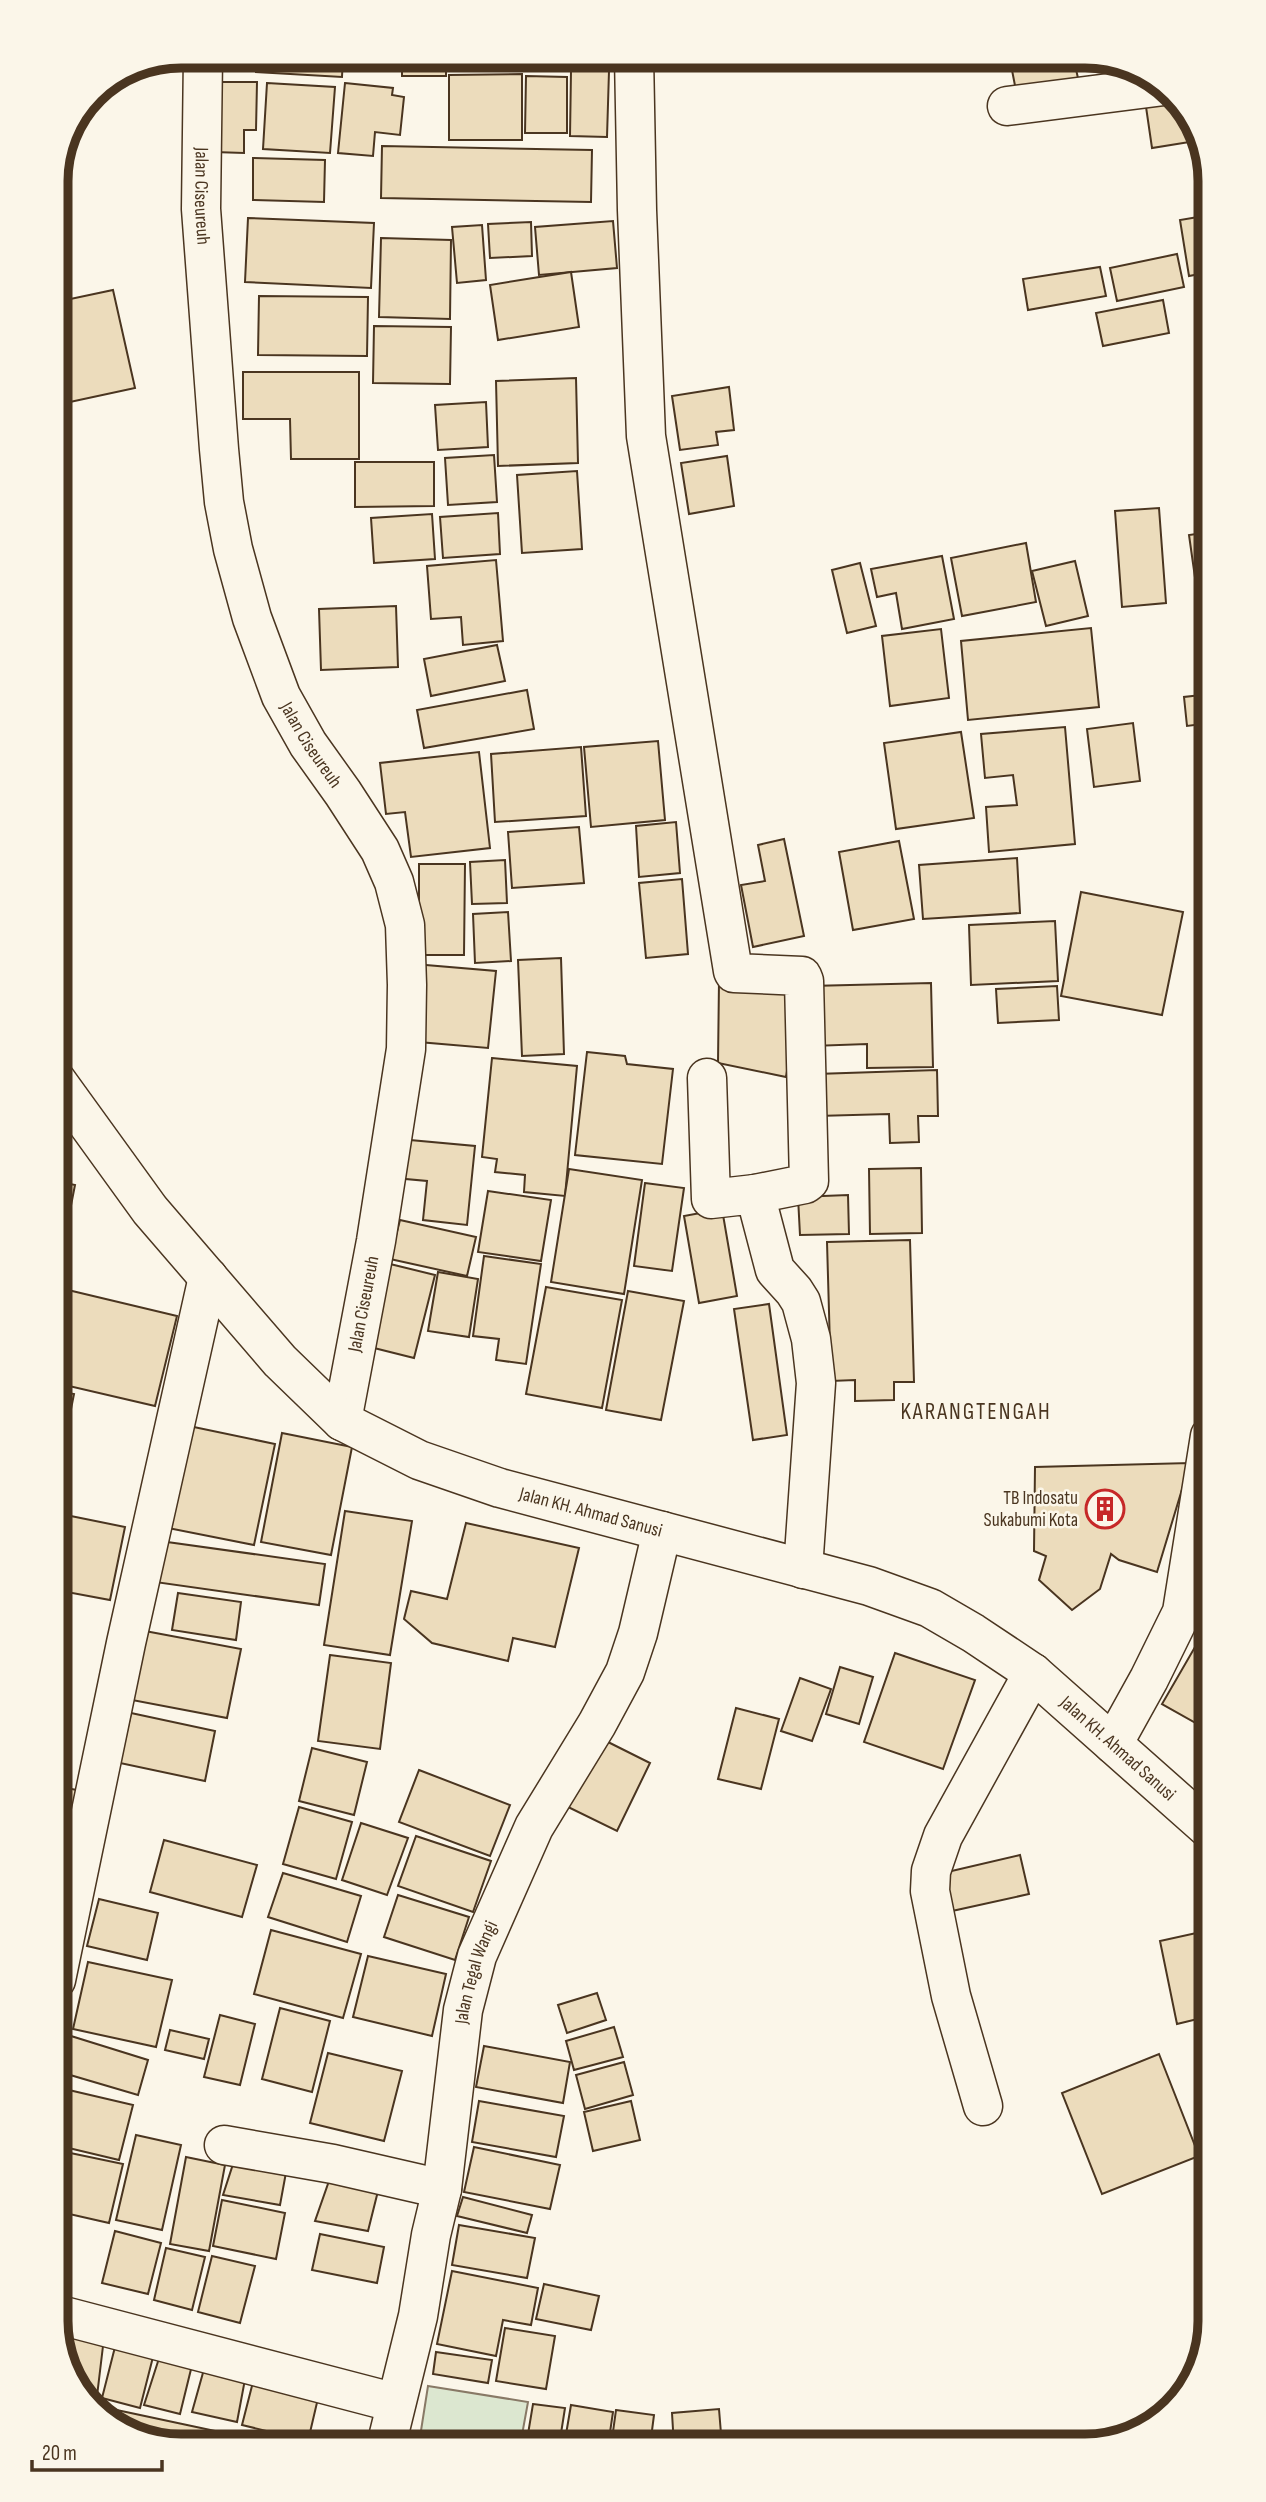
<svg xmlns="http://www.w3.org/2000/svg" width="1266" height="2502" font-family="'Sofia Sans Condensed',sans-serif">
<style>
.green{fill:#dce7d0;stroke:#887966;stroke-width:2}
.building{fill:#ecdcbc;stroke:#4a3520;stroke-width:2}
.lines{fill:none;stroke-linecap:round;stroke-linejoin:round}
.minor-casing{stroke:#4a3520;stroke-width:41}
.highway-casing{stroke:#4a3520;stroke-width:41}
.minor{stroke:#fbf6e9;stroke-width:38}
.highway{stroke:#fbf6e9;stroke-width:38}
.labels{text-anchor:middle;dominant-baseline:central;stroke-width:5;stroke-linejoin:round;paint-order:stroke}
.street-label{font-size:19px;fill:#4a3520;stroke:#fbf6e9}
.poi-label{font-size:19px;fill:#4a3520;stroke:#fbf6e9;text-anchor:end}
.quarter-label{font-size:23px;letter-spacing:2px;fill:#4a3520;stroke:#fbf6e9}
.rim{fill:none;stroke:#4a3520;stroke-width:9}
</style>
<rect width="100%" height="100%" fill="#fbf6e9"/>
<polygon class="green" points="428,2386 528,2402 520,2446 476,2446 420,2437"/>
<g class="building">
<polygon points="257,56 343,56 342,77 256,72"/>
<rect x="402" y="56" width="44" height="20"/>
<rect x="489" y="56" width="51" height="10"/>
<polygon points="1051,56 1073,56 1080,87 1018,101 1011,65"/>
<polygon points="571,71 609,71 607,137 570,136"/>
<polygon points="522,74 522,140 449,140 449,75"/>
<polygon points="526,76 567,77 567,133 525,133"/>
<polygon points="214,82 257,82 256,130 244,130 244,153 214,152"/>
<polygon points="267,83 335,87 330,153 263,149"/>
<polygon points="345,83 393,88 392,95 404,97 400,135 375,132 373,156 338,153"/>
<polygon points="1171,95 1201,134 1202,140 1152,148 1145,100"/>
<polygon points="382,146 592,150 591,202 381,198"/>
<polygon points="253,158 325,160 324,202 253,200"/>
<polygon points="1210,215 1210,272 1189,276 1180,220"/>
<polygon points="248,218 374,223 371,288 245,282"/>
<polygon points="613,221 617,268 539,275 535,227"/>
<polygon points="531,222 532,256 490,258 488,224"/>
<polygon points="482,225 486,280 457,283 452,227"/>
<polygon points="381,238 451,240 450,319 379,317"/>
<polygon points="1177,254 1184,287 1117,301 1110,268"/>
<polygon points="1100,267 1106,296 1028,310 1023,279"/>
<polygon points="571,272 579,327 498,340 490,285"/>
<polygon points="113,290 135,388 56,405 56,302"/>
<polygon points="259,296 368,297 367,356 258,355"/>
<polygon points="1163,300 1169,333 1103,346 1096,313"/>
<polygon points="374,326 451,327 450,384 373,383"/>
<polygon points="243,372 359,372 359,459 291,459 290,419 243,419"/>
<polygon points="576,378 578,463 498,466 496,381"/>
<polygon points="729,387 734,430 716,432 718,445 680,450 672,396"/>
<polygon points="486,402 488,447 438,450 435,405"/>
<polygon points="494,455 497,502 448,505 445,458"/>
<polygon points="727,456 734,506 689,514 681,463"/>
<polygon points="355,462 434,462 434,506 355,507"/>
<polygon points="577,471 582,549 522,553 517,475"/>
<polygon points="1159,508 1166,603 1122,607 1115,511"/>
<polygon points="498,513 500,554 443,558 440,517"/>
<polygon points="432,514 435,559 374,563 371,518"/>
<polygon points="1210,532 1210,626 1202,627 1189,535"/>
<polygon points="1026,543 1036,602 962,616 951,558"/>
<polygon points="942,556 954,619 902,629 896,593 877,597 871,569"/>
<polygon points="496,560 503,641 463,645 461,617 431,619 427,566"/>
<polygon points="1075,561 1088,616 1046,626 1032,571"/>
<polygon points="860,563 876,626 847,633 832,570"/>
<polygon points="396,606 398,667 321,670 319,609"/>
<polygon points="1091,628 1099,707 968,720 961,641"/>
<polygon points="941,629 949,698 890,706 882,636"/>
<polygon points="497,645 505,681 431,696 424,659"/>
<polygon points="527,690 534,729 424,748 417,710"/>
<polygon points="1210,694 1210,723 1187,726 1184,697"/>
<polygon points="1133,723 1140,781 1094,787 1087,729"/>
<polygon points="1065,727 1075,844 989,852 986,807 1017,805 1013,775 985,778 981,734"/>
<polygon points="961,732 974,818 896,829 884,743"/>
<polygon points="1210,733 1210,758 1199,759 1197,734"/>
<polygon points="658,741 665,820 591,827 584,747"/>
<polygon points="581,747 586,816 495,822 491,754"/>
<polygon points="479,752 490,848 411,857 405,812 386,814 380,763"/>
<polygon points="676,822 680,873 639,877 636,826"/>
<polygon points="579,827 584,883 512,888 508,832"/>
<polygon points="784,839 804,936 753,947 741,885 765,881 758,845"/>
<polygon points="899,841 914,919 853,930 839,852"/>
<polygon points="1017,858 1020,913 923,919 919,865"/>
<polygon points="505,860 507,903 472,904 470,862"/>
<polygon points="419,864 465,864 464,955 419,955"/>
<polygon points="682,879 688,954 646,958 639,883"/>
<polygon points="1081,892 1183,912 1162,1015 1061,996"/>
<polygon points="508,912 511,961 475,963 473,914"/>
<polygon points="1055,921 1058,981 971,985 969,925"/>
<polygon points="561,958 564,1054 522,1056 518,960"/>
<polygon points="414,964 496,971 488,1048 407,1041"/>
<polygon points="1210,973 1210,1027 1202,1026"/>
<polygon points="719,981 800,993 786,1077 718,1063"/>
<polygon points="931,983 933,1067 867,1068 867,1044 812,1046 810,986"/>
<polygon points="1057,986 1059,1020 998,1023 996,989"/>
<polygon points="587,1052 625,1056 627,1064 673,1069 662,1164 575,1155"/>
<polygon points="492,1058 577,1066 565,1196 524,1192 525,1175 495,1172 497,1159 482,1157"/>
<polygon points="937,1070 938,1116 918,1116 919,1142 890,1143 889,1114 817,1116 816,1074"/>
<polygon points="399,1139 475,1146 467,1225 423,1220 427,1181 395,1178"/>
<polygon points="921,1168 922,1233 870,1234 869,1169"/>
<polygon points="569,1169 642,1180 624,1294 551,1282"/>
<polygon points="56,1181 75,1185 56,1282"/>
<polygon points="645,1183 684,1188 672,1271 634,1266"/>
<polygon points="488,1191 551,1200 541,1261 478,1252"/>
<polygon points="848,1195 849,1234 800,1235 798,1197"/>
<polygon points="722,1209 737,1296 699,1303 684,1216"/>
<polygon points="400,1220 476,1237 467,1276 390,1259"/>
<polygon points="910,1240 914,1382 894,1382 894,1400 855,1401 855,1380 831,1381 827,1242"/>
<polygon points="484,1256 541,1264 526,1364 496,1360 499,1339 473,1336"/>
<polygon points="386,1263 435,1275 414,1358 366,1346"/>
<polygon points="438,1272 478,1279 469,1337 428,1331"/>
<polygon points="546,1287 622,1300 602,1408 526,1394"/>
<polygon points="68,1290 177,1316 155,1406 56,1383 56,1340"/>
<polygon points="628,1291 684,1301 661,1420 606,1410"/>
<polygon points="769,1304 787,1435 753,1440 734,1309"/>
<polygon points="56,1391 74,1394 56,1484"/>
<polygon points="189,1426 275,1444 254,1545 168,1528"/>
<polygon points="282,1433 352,1447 331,1555 261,1542"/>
<polygon points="1190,1463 1157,1572 1119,1560 1111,1554 1100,1589 1072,1610 1039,1580 1046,1556 1034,1551 1035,1467"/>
<polygon points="345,1511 412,1521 390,1655 324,1645"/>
<polygon points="56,1513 125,1527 110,1600 56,1590"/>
<polygon points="466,1523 579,1548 555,1647 513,1638 508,1661 432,1643 404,1619 411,1591 447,1599"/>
<polygon points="160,1541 325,1564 319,1605 155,1582"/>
<polygon points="178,1593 241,1602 236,1640 172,1630"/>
<polygon points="1206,1628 1210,1630 1210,1731 1162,1704"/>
<polygon points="145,1631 241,1649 227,1718 132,1700"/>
<polygon points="895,1653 975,1680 943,1769 864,1742"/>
<polygon points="330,1655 391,1663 380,1749 318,1741"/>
<polygon points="840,1667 873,1677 859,1724 826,1714"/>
<polygon points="800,1678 831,1689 812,1741 781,1731"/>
<polygon points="736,1708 779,1719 761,1789 718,1779"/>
<polygon points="131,1713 215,1731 205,1781 120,1763"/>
<polygon points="600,1738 650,1763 617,1831 566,1806"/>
<polygon points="312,1748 367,1762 354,1815 299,1801"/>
<polygon points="419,1770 510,1805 490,1856 399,1822"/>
<polygon points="56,1786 77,1790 65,1856 56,1855"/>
<polygon points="299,1807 352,1822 336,1879 283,1864"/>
<polygon points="361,1823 408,1838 387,1895 342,1880"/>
<polygon points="416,1836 491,1861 473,1912 398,1886"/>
<polygon points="164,1840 257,1865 242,1917 150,1892"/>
<polygon points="1020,1855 1029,1894 952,1911 943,1873"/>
<polygon points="283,1873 361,1896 347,1942 268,1917"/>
<polygon points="398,1895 469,1917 455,1960 384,1937"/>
<polygon points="99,1899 158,1913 147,1960 87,1946"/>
<polygon points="271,1930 361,1954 343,2018 254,1994"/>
<polygon points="1210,1930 1210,2016 1177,2024 1160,1941"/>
<polygon points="368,1956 446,1974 432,2036 353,2017"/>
<polygon points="88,1962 172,1980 156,2047 73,2029"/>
<polygon points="597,1993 606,2020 567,2033 558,2005"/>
<polygon points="280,2008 330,2021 312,2092 262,2079"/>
<polygon points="220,2015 255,2024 240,2085 204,2077"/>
<polygon points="614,2027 623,2057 574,2070 566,2041"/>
<polygon points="170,2030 209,2039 204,2059 165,2050"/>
<polygon points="71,2036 148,2060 138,2095 60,2072"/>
<polygon points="484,2046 570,2062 563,2103 476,2087"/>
<polygon points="328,2053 402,2071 384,2141 310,2123"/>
<polygon points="1159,2054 1199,2156 1102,2194 1062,2093"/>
<polygon points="624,2062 633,2095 585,2109 576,2075"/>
<polygon points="56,2087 133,2105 119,2160 56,2145"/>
<polygon points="479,2101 564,2116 556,2157 472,2142"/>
<polygon points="631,2101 640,2140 593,2151 584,2112"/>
<polygon points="136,2135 181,2145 162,2230 116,2220"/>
<polygon points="474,2147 560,2165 550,2209 464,2192"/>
<polygon points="56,2150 123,2164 109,2223 56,2211"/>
<polygon points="186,2157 225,2165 209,2251 170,2244"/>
<polygon points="235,2158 287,2167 280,2205 223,2195"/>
<polygon points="329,2181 378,2191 368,2231 315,2221"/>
<polygon points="463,2197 532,2215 527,2233 457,2216"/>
<polygon points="222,2200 285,2213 276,2259 213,2246"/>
<polygon points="459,2225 535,2238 527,2278 452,2265"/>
<polygon points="115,2231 161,2243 148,2294 102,2283"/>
<polygon points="320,2234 384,2247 377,2283 312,2270"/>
<polygon points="166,2248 205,2257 192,2310 154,2300"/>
<polygon points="212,2256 255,2266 240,2323 198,2312"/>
<polygon points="452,2271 538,2288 531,2325 503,2320 496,2356 437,2344"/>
<polygon points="544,2284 599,2296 591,2330 536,2319"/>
<polygon points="505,2328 555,2336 546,2389 496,2381"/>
<polygon points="67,2332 103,2346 97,2396 86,2394 65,2368 62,2349"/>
<polygon points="115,2347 153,2357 140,2408 102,2398"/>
<polygon points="162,2349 193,2361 180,2414 144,2405"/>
<polygon points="436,2352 492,2360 488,2383 433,2374"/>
<polygon points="206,2362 246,2374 237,2422 192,2412"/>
<polygon points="254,2378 319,2394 308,2441 242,2425"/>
<polygon points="533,2404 565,2408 559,2446 526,2446"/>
<polygon points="571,2405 613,2412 608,2446 564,2446"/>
<polygon points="112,2409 234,2435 231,2446 173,2446 111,2425 109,2422"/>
<polygon points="719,2409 722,2446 674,2446 672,2413"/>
<polygon points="616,2410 654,2415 650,2446 611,2446"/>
<polygon points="250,2436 290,2446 248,2446"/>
</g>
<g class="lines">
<defs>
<g id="minor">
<path id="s1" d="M203,56l-2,153 18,240 5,53 9,47 19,69 29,78 27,48 35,49 37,57 14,32 11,43 2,60 -1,64 -30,192 -34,180"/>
<polyline points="634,56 637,210 646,436 733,971 734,973 802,976 804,981 809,1181 805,1184 755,1194"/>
<polyline points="1007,106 1164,86"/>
<polyline points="707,1078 711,1199 755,1194 775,1270 794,1291 801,1302 811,1339 816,1383 803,1569"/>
<polyline points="1113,1744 1149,1679 1182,1612 1210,1436"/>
<polyline points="56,1980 126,1643 208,1277"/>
<polyline points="983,2106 951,1996 930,1891 931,1871 943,1836 1033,1673"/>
<polyline points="224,2145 333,2164 442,2189"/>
<polyline points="56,2314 396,2403"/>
<path id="s2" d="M386,2446l32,-130 13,-81 11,-46 21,-179 14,-54 57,-129 63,-103 28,-52 13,-39 24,-102"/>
</g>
<g id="highway">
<path id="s3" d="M56,1080l94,130 130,151 62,60 77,39 81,28 369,98 61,22 43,25 60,40 177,157"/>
</g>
</defs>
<use href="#minor" class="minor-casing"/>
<use href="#highway" class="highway-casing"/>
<use href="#minor" class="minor"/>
<use href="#highway" class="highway"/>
</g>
<defs>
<symbol id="building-ring" viewBox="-11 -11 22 22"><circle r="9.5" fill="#fbf6e9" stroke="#c62828" stroke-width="1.5"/><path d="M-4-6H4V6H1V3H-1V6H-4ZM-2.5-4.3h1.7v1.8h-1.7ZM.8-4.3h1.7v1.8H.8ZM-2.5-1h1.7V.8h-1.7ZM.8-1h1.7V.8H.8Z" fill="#c62828"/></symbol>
</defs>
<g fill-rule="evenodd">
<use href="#building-ring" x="1083" y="1487" width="44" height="44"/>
</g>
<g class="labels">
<g class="street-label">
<text stroke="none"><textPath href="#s1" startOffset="140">Jalan Ciseureuh</textPath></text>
<text stroke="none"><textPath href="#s1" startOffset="707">Jalan Ciseureuh</textPath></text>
<text transform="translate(364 1304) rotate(-79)">Jalan Ciseureuh</text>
<text stroke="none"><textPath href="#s3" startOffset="712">Jalan KH. Ahmad Sanusi</textPath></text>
<text stroke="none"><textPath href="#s3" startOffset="1300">Jalan KH. Ahmad Sanusi</textPath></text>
<text stroke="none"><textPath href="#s2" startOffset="483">Jalan Tegal Wangi</textPath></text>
</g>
<g class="poi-label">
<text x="1078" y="1498">TB Indosatu<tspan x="1078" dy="22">Sukabumi Kota</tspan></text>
</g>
<g class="quarter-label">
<text x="976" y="1412">KARANGTENGAH</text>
</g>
</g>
<path d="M0 0H1266V2502H0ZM181 68H1085A113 113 0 0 1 1198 181V2321A113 113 0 0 1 1085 2434H181A113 113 0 0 1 68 2321V181A113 113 0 0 1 181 68Z" fill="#fbf6e9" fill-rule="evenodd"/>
<path class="rim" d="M181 68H1085A113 113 0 0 1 1198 181V2321A113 113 0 0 1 1085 2434H181A113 113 0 0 1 68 2321V181A113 113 0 0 1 181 68Z"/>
<path d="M32 2460v10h130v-10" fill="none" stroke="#4a3520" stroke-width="3.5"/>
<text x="42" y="2460" font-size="21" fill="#4a3520" stroke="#fbf6e9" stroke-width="5" paint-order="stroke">20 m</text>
</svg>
